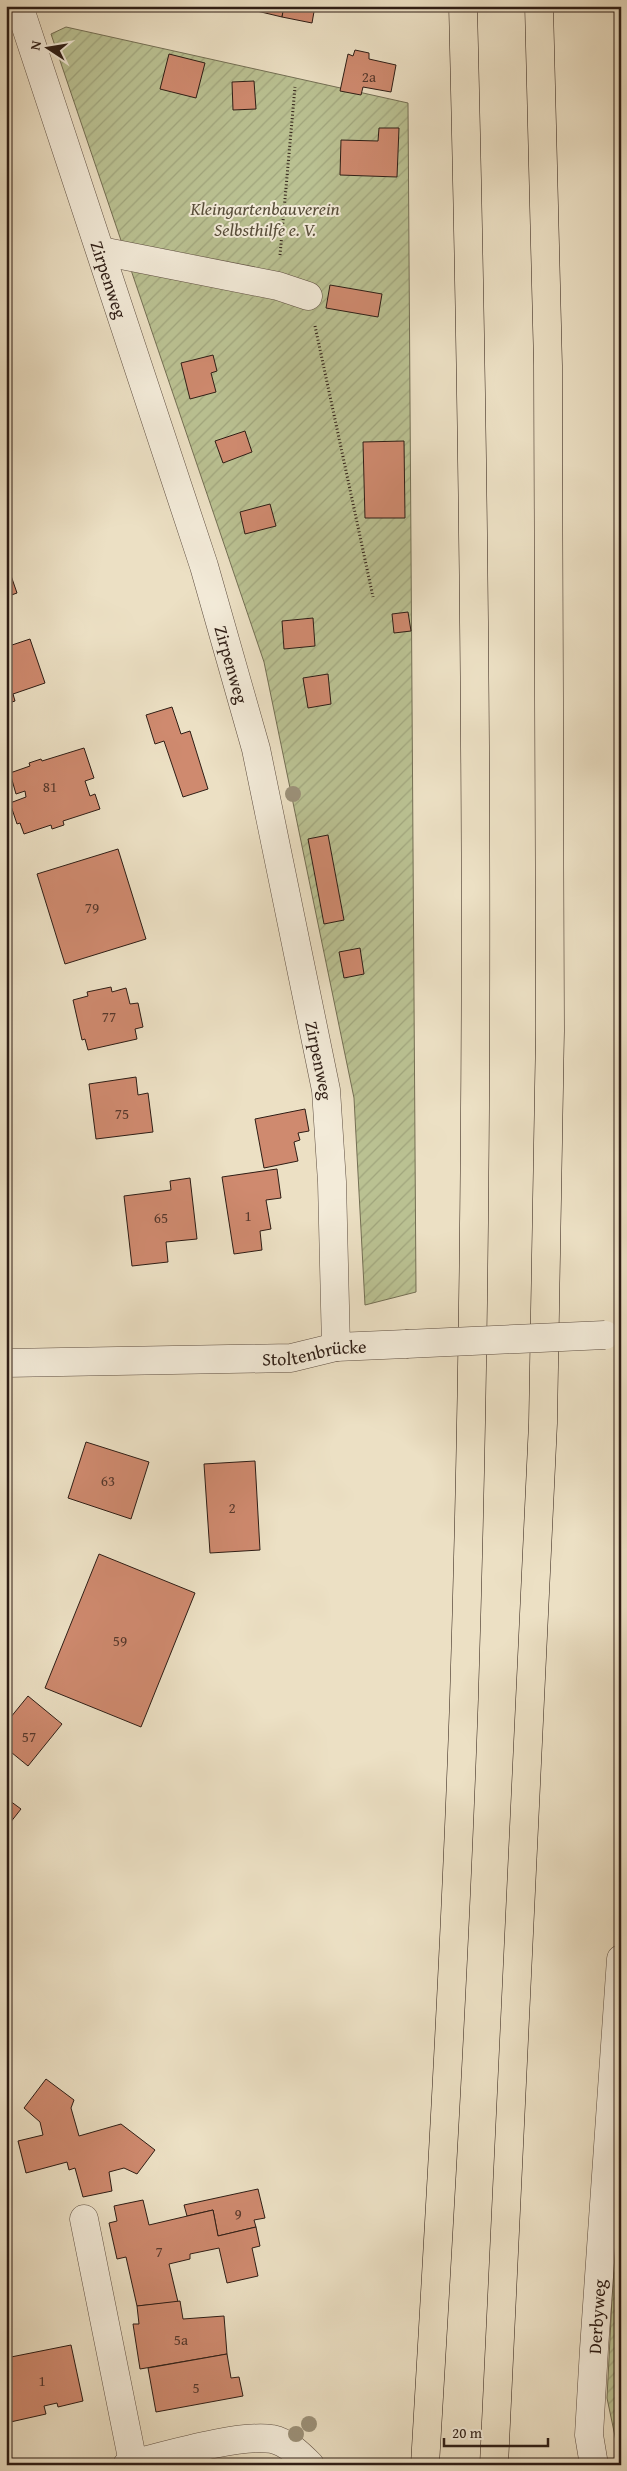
<svg xmlns="http://www.w3.org/2000/svg" width="627" height="2471" font-family="'Gentium Book Plus',serif">
<style>
.garden{fill:url(#garden-furrows);stroke:#746f54}
.building{fill:#cf8a6f;stroke:#2e1d15}
.lines{fill:none;stroke-linecap:round;stroke-linejoin:round}
.minor-casing{stroke:#5e4e41;stroke-width:29}
.highway-casing{stroke:#2e1d15;stroke-width:29}
.path{stroke:#2e1d15;stroke-width:3;stroke-dasharray:1 2.5;stroke-linecap:butt}
.minor{stroke:#f3ebd9;stroke-width:28}
.highway{stroke:#ece0c4;stroke-width:28}
.minor-bridge-casing{stroke:#5e4e41;stroke-width:29;stroke-linecap:butt}
.minor-bridge{stroke:#f3ebd9;stroke-width:28}
.tree{fill:#9b9078}
.labels{text-anchor:middle;dominant-baseline:central;stroke-width:4;stroke-linejoin:round;paint-order:stroke}
.number-label{font-size:15px;fill:#56382c}
.park-label{font-size:18px;font-style:italic;fill:#584e3a;stroke:#f3ebd9}
.street-label{font-size:18px;fill:#2e1d15;stroke:#f3ebd9}
</style>
<defs>
<pattern id="garden-furrows" width="10" height="10" patternUnits="userSpaceOnUse" patternTransform="scale(1.25)"><rect width="10" height="10" fill="#bac192"/><path d="M-1 1l2-2M0 10L10 0M9 11l2-2" fill="none" stroke="#a0a57d"/></pattern>
</defs>
<rect width="100%" height="100%" fill="#ece0c4"/>
<filter id="stains"><feTurbulence type="fractalNoise" baseFrequency=".004" numOctaves="4"/><feColorMatrix values="0 0 0 0 .2 0 0 0 0 .09 0 0 0 0 .02 0 0 0 .5 -.17"/></filter>
<radialGradient id="worn" r=".72"><stop offset=".6" stop-color="#630" stop-opacity="0"/><stop offset="1" stop-color="#630" stop-opacity=".3"/></radialGradient>
<g class="garden">
<polygon points="66,27 408,103 416,1292 365,1305 354,1098 264,662 51,34"/>
<polygon points="621,2121 621,2465 607,2398"/>
</g>
<g class="building">
<polygon points="236,6 284,6 282,17"/>
<polygon points="284,6 315,6 312,23 282,17"/>
<polygon points="355,50 369,53 369,59 396,65 391,92 363,87 361,95 340,91 348,54 353,56"/>
<polygon points="169,54 205,63 196,98 160,89"/>
<polygon points="254,81 256,109 233,110 232,82"/>
<polygon points="379,128 399,128 397,177 340,175 341,140 378,141"/>
<polygon points="330,285 382,294 378,317 326,308"/>
<polygon points="213,355 217,371 211,373 216,392 190,399 181,363"/>
<polygon points="245,431 252,452 223,463 215,441"/>
<polygon points="404,441 405,518 365,518 363,442"/>
<polygon points="270,504 276,526 245,534 240,512"/>
<polygon points="8,567 17,593 6,597 6,568"/>
<polygon points="408,612 411,631 394,633 392,614"/>
<polygon points="313,618 315,646 284,649 282,621"/>
<polygon points="30,639 45,683 13,694 15,701 6,704 6,647"/>
<polygon points="328,674 331,704 308,708 303,678"/>
<polygon points="172,707 181,734 190,731 208,789 183,797 164,741 155,744 146,715"/>
<polygon points="84,748 94,778 85,781 90,796 95,794 100,809 63,821 64,825 52,829 51,825 24,834 20,823 17,824 10,803 26,797 25,791 16,794 10,773 30,766 29,763 41,759 42,761"/>
<polygon points="328,835 344,920 324,924 308,839"/>
<polygon points="118,849 146,939 65,964 37,874"/>
<polygon points="360,948 364,974 344,978 339,952"/>
<polygon points="111,987 112,992 126,988 130,1004 138,1003 143,1027 135,1029 137,1039 88,1050 85,1039 82,1040 73,1000 88,996 87,992"/>
<polygon points="136,1077 138,1095 148,1093 153,1132 96,1139 89,1084"/>
<polygon points="305,1109 309,1131 298,1133 300,1140 294,1142 298,1161 264,1168 255,1119"/>
<polygon points="277,1169 281,1198 266,1200 271,1229 260,1231 262,1250 234,1254 222,1177"/>
<polygon points="190,1178 197,1239 166,1242 168,1262 132,1266 124,1196 171,1190 170,1181"/>
<polygon points="86,1442 149,1462 131,1519 68,1498"/>
<polygon points="255,1461 260,1550 210,1553 204,1464"/>
<polygon points="99,1554 195,1593 141,1727 45,1688"/>
<polygon points="28,1696 62,1724 28,1766 6,1748 6,1723"/>
<polygon points="6,1798 21,1809 6,1828"/>
<polygon points="46,2079 74,2100 71,2108 79,2136 121,2124 155,2150 137,2174 124,2168 109,2172 112,2191 83,2197 75,2168 69,2170 67,2162 26,2173 18,2141 43,2135 40,2122 24,2108"/>
<polygon points="258,2189 265,2218 254,2220 256,2227 218,2236 213,2210 187,2216 184,2205"/>
<polygon points="143,2200 149,2225 213,2210 218,2236 256,2227 260,2246 252,2248 258,2276 227,2283 219,2248 190,2254 190,2259 169,2264 178,2302 137,2306 126,2257 117,2259 109,2223 117,2221 114,2206"/>
<polygon points="180,2301 183,2319 224,2316 227,2354 140,2369 133,2324 139,2324 137,2306"/>
<polygon points="71,2345 83,2401 58,2407 57,2403 44,2406 46,2414 6,2423 6,2358"/>
<polygon points="227,2354 231,2378 239,2377 243,2396 156,2412 148,2368"/>
</g>
<g class="lines">
<defs>
<g id="minor">
<path id="s1" d="M19,6l185,560 52,183 70,341 6,92 4,165"/>
<polyline points="101,251 278,286 308,296"/>
<path id="s2" d="M6,1363l285,-5 45,-11 70,-3"/>
<polyline points="84,2219 133,2463"/>
<path d="M127,2465c38,-9 109,-31 145,-26 15,3 28,16 38,26"/>
<path id="s3" d="M594,2465l-5,-30 5,-86 27,-390"/>
</g>
<g id="highway">
<path d="M425,2465c15,-255 30,-510 39,-766 18,-564 13,-1129 -1,-1693"/>
<polyline points="494,2465 543,1423 550,1031 548,365 539,6"/>
</g>
</defs>
<use href="#minor" class="minor-casing"/>
<use href="#highway" class="highway-casing"/>
<g class="path">
<polyline points="280,255 295,87"/>
<polyline points="315,326 373,597"/>
</g>
<use href="#minor" class="minor"/>
<use href="#highway" class="highway"/>
<defs>
<polyline id="minor-bridge" points="406,1344 605,1335"/>
</defs>
<use href="#minor-bridge" class="minor-bridge-casing"/>
<use href="#minor-bridge" class="minor-bridge"/>
</g>
<g class="tree">
<circle cx="293" cy="794" r="8"/>
<circle cx="309" cy="2424" r="8"/>
<circle cx="296" cy="2434" r="8"/>
</g>
<g class="labels">
<g class="number-label">
<text x="369" y="76">2a</text>
<text x="50" y="786">81</text>
<text x="92" y="907">79</text>
<text x="109" y="1016">77</text>
<text x="122" y="1113">75</text>
<text x="248" y="1215">1</text>
<text x="161" y="1217">65</text>
<text x="108" y="1480">63</text>
<text x="232" y="1507">2</text>
<text x="120" y="1640">59</text>
<text x="29" y="1736">57</text>
<text x="238" y="2213">9</text>
<text x="159" y="2251">7</text>
<text x="181" y="2339">5a</text>
<text x="42" y="2380">1</text>
<text x="196" y="2387">5</text>
</g>
<g class="park-label">
<text x="265" y="208">Kleingartenbauverein<tspan x="265" dy="21">Selbsthilfe e. V.</tspan></text>
</g>
<g class="street-label">
<text stroke="none"><textPath href="#s1" startOffset="288">Zirpenweg</textPath></text>
<text stroke="none"><textPath href="#s1" startOffset="692">Zirpenweg</textPath></text>
<text stroke="none"><textPath href="#s1" startOffset="1098">Zirpenweg</textPath></text>
<text stroke="none"><textPath href="#s2" startOffset="309">Stoltenbrücke</textPath></text>
<text stroke="none"><textPath href="#s3" startOffset="149">Derbyweg</textPath></text>
</g>
</g>
<rect width="627" height="2471" fill="none" stroke="#ece0c4" stroke-width="25"/>
<rect x="8" y="8" width="612" height="2456" fill="none" stroke="#2e1d15" stroke-width="2.5"/>
<rect x="12" y="12" width="602" height="2446" fill="none" stroke="#2e1d15"/>
<g transform="translate(48 48) rotate(282)" stroke="#f3ebd9" stroke-width="4" paint-order="stroke">
<path d="M0-4L9 19L0 12L-9 19Z" fill="#2e1d15"/>
<text y="-8" font-size="14" font-weight="bold" text-anchor="middle" fill="#2e1d15">N</text>
</g>
<path d="M444 2438v8h104v-8" fill="none" stroke="#2e1d15" stroke-width="2.5"/>
<text x="452" y="2438" font-size="15" fill="#2e1d15" stroke="#f3ebd9" stroke-width="4" paint-order="stroke">20 m</text>
<rect width="100%" height="100%" filter="url(#stains)"/>
<rect width="100%" height="100%" fill="url(#worn)"/>
</svg>
